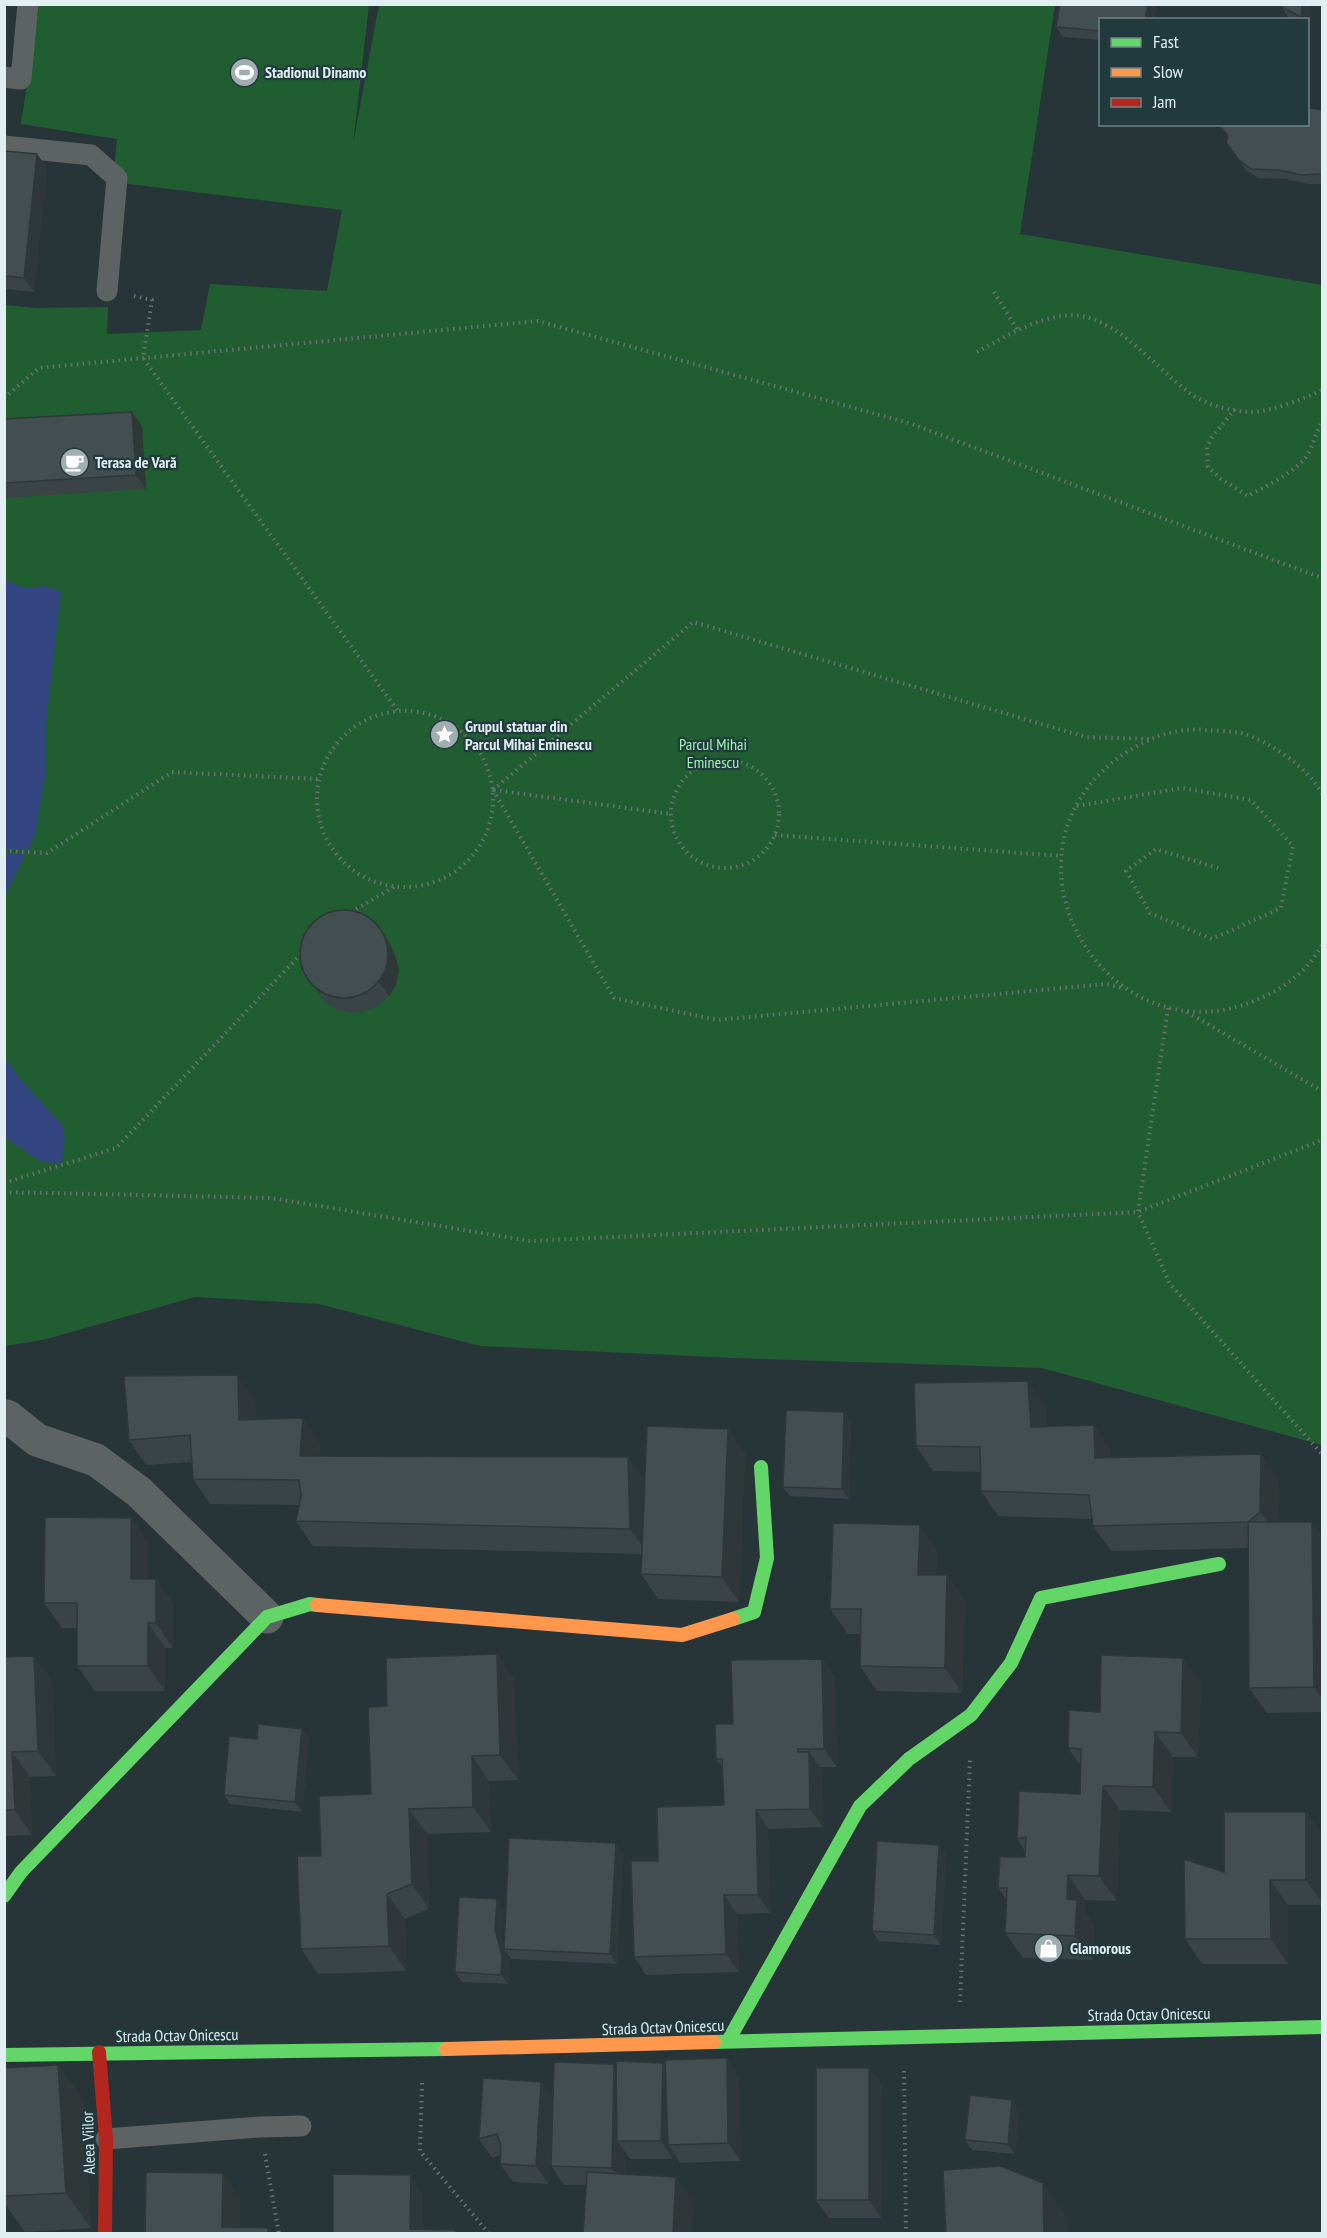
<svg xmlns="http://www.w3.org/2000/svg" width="1327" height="2238" font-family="'PT Sans Narrow',sans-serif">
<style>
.green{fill:#205e32}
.water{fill:#334681}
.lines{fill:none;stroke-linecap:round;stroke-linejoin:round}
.path{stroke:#6a7070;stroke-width:4;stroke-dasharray:1.5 4.5;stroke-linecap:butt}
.lane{stroke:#5d6262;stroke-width:21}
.street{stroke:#5d6262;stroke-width:33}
.fast{stroke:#63d668;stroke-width:14}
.slow{stroke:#ff974d;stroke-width:14}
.jam{stroke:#b3261e;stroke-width:14}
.wall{fill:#3a4346}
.shaded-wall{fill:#2f3739}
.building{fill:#434e51;stroke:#2f3739;stroke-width:1.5}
.labels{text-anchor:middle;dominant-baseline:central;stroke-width:4.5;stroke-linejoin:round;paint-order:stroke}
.poi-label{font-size:16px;font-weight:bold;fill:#e1eff2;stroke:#213a3e;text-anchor:start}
.park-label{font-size:16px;fill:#9bf9ac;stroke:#213a3e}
.street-label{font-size:16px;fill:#e1eff2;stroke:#213a3e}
</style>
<rect width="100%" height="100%" fill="#273538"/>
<polygon class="green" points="39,5 369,5 353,144 379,5 1055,5 1020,234 1322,285 1322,1445 1042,1368 732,1358 480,1346 319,1304 195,1297 43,1340 5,1346 4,305 36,308 108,307 107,334 201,330 210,284 327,291 342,210 113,182 117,139 21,124"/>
<g class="water">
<polygon points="4,579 23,588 46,586 61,592 46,724 46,771 35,835 28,850 5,850"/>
<polygon points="26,853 5,897 5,854"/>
<polygon points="4,1057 21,1080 63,1126 65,1140 61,1163 41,1162 5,1137"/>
</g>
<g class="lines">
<g class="path">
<polyline points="994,292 1017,329"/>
<polyline points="134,296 152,300 143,358 397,710"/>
<path d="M977,352c27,-15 54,-31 84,-36 51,-8 92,51 130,78 16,11 42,18 61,18 18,0 54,-14 70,-22"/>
<polyline points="4,398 39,368 538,321 909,423 1322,578"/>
<path d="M1235,409l-23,28 -5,10 1,20 13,12 27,17c18,-10 51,-25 61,-44 5,-10 7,-20 13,-30"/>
<circle cx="405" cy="799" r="88"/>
<circle cx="725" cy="814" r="54"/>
<polyline points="493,790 614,998 717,1020 1106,984 1123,988"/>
<polyline points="493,790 693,622 1086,737 1149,739"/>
<polyline points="494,790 671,814"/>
<path d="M1322,794c-12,-25 -54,-54 -81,-61 -11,-2 -25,-2 -36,-3 -35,-4 -74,15 -99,38 -113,102 5,291 148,233 28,-11 53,-29 68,-56"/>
<polyline points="1077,806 1182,788 1251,800 1293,846 1281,908 1212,939 1150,913 1126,871 1156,849 1218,868"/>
<polyline points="775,835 1062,856"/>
<polyline points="4,851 47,853 172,772 318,779"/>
<polyline points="351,912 394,887"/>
<polyline points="1168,1008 1138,1212 1170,1284 1322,1454"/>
<polyline points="1187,1012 1322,1091"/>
<polyline points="4,1183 116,1148 302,953"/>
<polyline points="4,1192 271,1198 530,1241 1138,1212 1322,1140"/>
<polyline points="960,2002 970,1758"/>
<polyline points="904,2071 906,2234"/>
<polyline points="422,2083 420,2151 489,2234"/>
<polyline points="265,2154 279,2234"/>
</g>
<g class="lane">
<polyline points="4,77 21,79 28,4"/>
<polyline points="4,146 91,155 117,178 107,291"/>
<polyline points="106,2139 260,2127 301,2126"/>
</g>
<polyline class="street" points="7,1416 37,1440 96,1460 139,1492 267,1617"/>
<g class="fast">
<polyline points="733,1619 754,1612 767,1558 761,1467"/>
<polyline points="4,1896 21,1872 267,1617 310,1604 317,1605"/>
<polyline points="728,2041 860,1806 909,1759 971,1715 1011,1663 1041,1598 1219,1564"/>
<polyline points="714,2042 1322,2027"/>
<polyline points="4,2055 446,2049"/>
</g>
<g class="slow">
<polyline points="317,1605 682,1635 733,1619"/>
<polyline points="446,2049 714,2042"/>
</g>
<polyline class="jam" points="99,2052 106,2139 105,2234"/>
</g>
<g class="wall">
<polygon points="1060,4 1158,4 1154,20 1101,20 1101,40 1063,37 1056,27"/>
<polygon points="1280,4 1310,4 1308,27 1308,20 1293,20 1288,17"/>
<polygon points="1323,110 1323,184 1308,184 1286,179 1258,178 1246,170 1226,142 1228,137 1218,124"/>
<polygon points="4,151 37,154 47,168 34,292 4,289"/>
<polygon points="4,419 142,426 146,489 5,498"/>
<polygon points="388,940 395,955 399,970 396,985 389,996 378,1006 363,1012 352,1013 337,1010 324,1001 305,975"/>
<polygon points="255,1400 256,1420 320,1443 319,1456 645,1481 728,1429 745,1454 739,1602 658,1599 641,1574 642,1554 313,1546 296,1521 299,1505 210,1504 193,1479 192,1462 146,1465 129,1440"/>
<polygon points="1046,1406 1047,1426 1111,1450 1111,1458 1279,1479 1278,1522 1312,1522 1323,1537 1323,1712 1267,1713 1249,1688 1248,1548 1111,1551 1093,1526 1092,1519 998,1516 981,1491 980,1472 933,1471 916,1446"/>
<polygon points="844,1412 851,1422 849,1499 790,1496 783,1487"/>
<polygon points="131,1518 148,1543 148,1579 156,1579 173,1604 173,1648 165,1648 165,1691 95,1691 77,1666 77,1628 62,1628 44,1603"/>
<polygon points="937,1550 936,1575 947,1575 965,1600 962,1693 877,1691 860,1666 861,1634 848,1634 830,1609"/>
<polygon points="497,1654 514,1679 518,1780 489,1781 491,1832 427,1834 429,1909 405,1919 406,1971 318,1974 301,1949 321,1856 371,1794 387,1706"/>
<polygon points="34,1656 52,1681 56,1776 30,1777 32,1835 4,1836 4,1657"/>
<polygon points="822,1659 835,1677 837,1767 820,1767 822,1770 823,1827 768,1829 770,1913 737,1914 739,1972 646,1975 634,1957 658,1861 724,1805 723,1769 716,1759"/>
<polygon points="1201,1683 1198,1757 1173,1757 1171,1812 1120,1810 1117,1901 1085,1900 1085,1912 1094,1925 1093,1960 1023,1958 1005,1933 1007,1900 998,1888 1025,1857 1025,1851 1017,1839 1080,1794 1081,1766 1068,1748 1100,1712"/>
<polygon points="309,1738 302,1812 230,1804 224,1795 257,1739"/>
<polygon points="1306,1812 1323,1836 1323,1905 1288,1905 1288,1964 1202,1964 1185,1939 1224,1872"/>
<polygon points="623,1853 617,1964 511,1959 505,1951 509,1964 508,1984 462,1982 455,1972 503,1909 502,1940 504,1946"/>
<polygon points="946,1855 941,1945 879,1941 872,1931"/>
<polygon points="663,2063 665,2067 739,2076 741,2161 680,2163 674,2153 673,2159 630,2159 626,2153 625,2174 676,2177 693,2202 586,2185 564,2185 551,2166 553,2112 548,2184 513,2182 500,2164 501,2155 492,2158 479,2139 541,2082 553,2100 616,2067"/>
<polygon points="58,2065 83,2100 91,2228 25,2232 4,2203 4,2196"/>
<polygon points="869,2068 882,2086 881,2218 829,2218 816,2200"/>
<polygon points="1019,2110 1015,2154 972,2150 965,2140"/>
</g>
<g class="shaded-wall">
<polygon points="1148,4 1158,4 1154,20 1145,20"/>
<polygon points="1302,4 1310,4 1308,27 1308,20 1303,20 1301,17"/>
<polygon points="37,154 47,168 34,292 24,278"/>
<polygon points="132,412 142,426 146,489 136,475"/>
<polygon points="378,925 388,940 395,955 399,970 396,985 389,996 379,982"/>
<polygon points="238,1375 255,1400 257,1445 239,1420"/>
<polygon points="1028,1381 1046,1406 1049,1452 1031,1427"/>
<polygon points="844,1412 851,1422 849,1499 842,1489"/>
<polygon points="303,1418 320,1443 318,1481 300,1456"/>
<polygon points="1094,1425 1111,1450 1113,1483 1095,1458"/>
<polygon points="728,1429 745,1454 739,1602 722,1577"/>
<polygon points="1261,1454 1279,1479 1277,1537 1260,1512"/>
<polygon points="628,1457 646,1482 648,1554 630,1529"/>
<polygon points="131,1518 148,1543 148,1604 131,1579"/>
<polygon points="1312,1522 1323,1537 1323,1700 1314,1687"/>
<polygon points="920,1525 937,1550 936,1600 918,1575"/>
<polygon points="947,1575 965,1600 962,1693 945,1668"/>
<polygon points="156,1579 173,1604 173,1648 156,1623"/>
<polygon points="148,1623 165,1648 165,1691 148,1666"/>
<polygon points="497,1654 514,1679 518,1780 500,1755"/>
<polygon points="34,1656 52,1681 56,1776 38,1751"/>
<polygon points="1183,1658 1201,1683 1198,1757 1181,1733"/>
<polygon points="822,1659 835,1677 837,1767 824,1749"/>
<polygon points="302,1729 309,1738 302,1812 295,1802"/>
<polygon points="1155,1732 1173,1757 1171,1812 1153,1787"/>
<polygon points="798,1749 809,1765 809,1752 822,1770 823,1827 810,1809"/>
<polygon points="12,1752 30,1777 32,1835 15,1810"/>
<polygon points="472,1756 489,1781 491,1832 473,1807"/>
<polygon points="1103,1786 1120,1810 1117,1901 1099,1876"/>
<polygon points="409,1809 427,1834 429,1909 412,1884"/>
<polygon points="756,1810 768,1829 770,1913 758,1895"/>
<polygon points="1306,1812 1323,1836 1323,1904 1306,1880"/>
<polygon points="616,1843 623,1853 617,1964 610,1954"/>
<polygon points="939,1845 946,1855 941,1945 934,1935"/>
<polygon points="1068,1875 1085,1900 1085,1912 1094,1925 1093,1960 1075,1936 1067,1899"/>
<polygon points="1270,1880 1288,1905 1288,1964 1271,1939"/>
<polygon points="387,1894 405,1919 406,1971 389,1946"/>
<polygon points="724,1895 737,1914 739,1972 726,1954"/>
<polygon points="497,1899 503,1909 502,1940 505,1949 504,1949 505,1951 509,1964 508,1984 501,1975 495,1930"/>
<polygon points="727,2058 739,2076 741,2161 728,2143"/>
<polygon points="663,2063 676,2082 668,2145 674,2153 673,2159 661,2141"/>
<polygon points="614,2064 627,2082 617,2141 626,2153 625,2186 612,2168"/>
<polygon points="58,2065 83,2100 91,2228 66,2193"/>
<polygon points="869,2068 882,2086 881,2218 869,2200"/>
<polygon points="541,2082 553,2100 548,2184 536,2166"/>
<polygon points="1012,2100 1019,2110 1015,2154 1008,2144"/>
<polygon points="223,2173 240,2198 240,2234 222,2227"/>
<polygon points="411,2175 423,2194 423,2234 410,2229"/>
<polygon points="676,2177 693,2202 692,2234 673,2234"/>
<polygon points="1043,2183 1068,2219 1069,2234 1044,2234"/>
</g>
<g class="building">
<polygon points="1060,4 1148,4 1145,20 1101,20 1101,31 1056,27"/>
<polygon points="1280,4 1302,4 1301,17 1282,7"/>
<polygon points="1308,108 1323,110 1323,159 1322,159 1323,174 1301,175 1279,170 1251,169 1239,160 1226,142 1228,136 1218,124 1308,124"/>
<polygon points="4,151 37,154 24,278 4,276"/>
<polygon points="132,412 136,475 4,483 4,419"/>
<circle cx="344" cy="954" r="44"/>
<polygon points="238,1375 239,1420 303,1418 300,1456 628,1457 630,1529 296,1521 301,1496 299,1480 193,1479 190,1435 129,1440 124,1376"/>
<polygon points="1028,1381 1031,1427 1094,1425 1095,1458 1261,1454 1260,1512 1248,1522 1093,1526 1089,1495 981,1491 980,1447 916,1446 914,1383"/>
<polygon points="786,1410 844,1412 842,1489 783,1487"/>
<polygon points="647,1426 728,1429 722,1577 641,1574"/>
<polygon points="45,1517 131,1518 131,1579 156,1579 156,1623 148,1623 148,1666 77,1666 77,1603 44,1603"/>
<polygon points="1248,1522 1312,1522 1314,1687 1249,1688"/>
<polygon points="833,1523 920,1525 918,1575 947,1575 945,1668 860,1666 861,1609 830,1609"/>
<polygon points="497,1654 500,1755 472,1756 473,1807 409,1809 412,1884 387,1894 389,1946 301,1949 297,1856 321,1856 319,1796 371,1794 368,1707 387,1706 386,1658"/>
<polygon points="1101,1655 1183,1658 1181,1733 1155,1732 1153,1787 1103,1786 1099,1876 1068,1875 1067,1899 1077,1900 1075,1936 1005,1933 1007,1888 998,1888 1000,1857 1025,1857 1026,1837 1017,1839 1019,1791 1080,1794 1081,1749 1068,1748 1069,1710 1100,1712"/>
<polygon points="34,1656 38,1751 12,1752 15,1810 4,1810 4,1657"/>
<polygon points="822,1659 824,1749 798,1749 798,1752 809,1752 810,1809 756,1810 758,1895 724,1895 726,1954 634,1957 631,1861 658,1861 657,1807 724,1805 722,1759 716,1759 715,1724 733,1724 731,1660"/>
<polygon points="258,1724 302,1729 295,1802 224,1795 229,1736 257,1739"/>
<polygon points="1224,1812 1306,1812 1306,1880 1270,1880 1271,1939 1185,1939 1184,1859 1224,1872"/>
<polygon points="509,1838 616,1843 610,1954 504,1949"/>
<polygon points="877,1841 939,1845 934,1935 872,1931"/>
<polygon points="459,1897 497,1899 495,1930 502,1955 501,1975 455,1972"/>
<polygon points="727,2058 728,2143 668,2145 665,2060"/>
<polygon points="616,2061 663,2063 661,2141 617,2141"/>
<polygon points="554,2062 614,2064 612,2168 551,2166"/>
<polygon points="58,2065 66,2193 4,2196 4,2068"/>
<rect x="816" y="2068" width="53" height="132"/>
<polygon points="483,2078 541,2082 536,2166 500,2164 501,2146 497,2134 479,2139"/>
<polygon points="970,2095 1012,2100 1008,2144 965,2140"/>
<polygon points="1001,2166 1043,2183 1044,2234 946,2234 943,2170"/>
<polygon points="146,2172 223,2173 222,2227 268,2228 268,2234 145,2234"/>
<polygon points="587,2172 676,2177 673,2234 583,2234"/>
<polygon points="333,2174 411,2175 410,2229 456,2230 456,2234 333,2234"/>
</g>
<defs>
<symbol id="stadium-disc" viewBox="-11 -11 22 22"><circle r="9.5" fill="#a0aeb1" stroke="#213a3e"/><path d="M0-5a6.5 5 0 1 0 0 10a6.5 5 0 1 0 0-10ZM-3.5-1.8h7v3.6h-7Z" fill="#fff"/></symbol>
<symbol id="cafe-disc" viewBox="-11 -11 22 22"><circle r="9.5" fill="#a0aeb1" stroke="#213a3e"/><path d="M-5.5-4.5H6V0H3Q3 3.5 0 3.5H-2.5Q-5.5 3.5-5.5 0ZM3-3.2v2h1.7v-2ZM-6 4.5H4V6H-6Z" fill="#fff"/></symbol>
<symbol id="sight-disc" viewBox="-11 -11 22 22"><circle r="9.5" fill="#a0aeb1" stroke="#213a3e"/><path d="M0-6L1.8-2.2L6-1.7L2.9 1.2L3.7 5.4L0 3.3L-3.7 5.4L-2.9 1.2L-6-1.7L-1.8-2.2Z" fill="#fff"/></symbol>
<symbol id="shop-disc" viewBox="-11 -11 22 22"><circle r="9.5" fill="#a0aeb1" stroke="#213a3e"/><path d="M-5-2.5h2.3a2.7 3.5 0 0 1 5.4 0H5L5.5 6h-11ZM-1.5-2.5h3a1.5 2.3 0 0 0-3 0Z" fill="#fff"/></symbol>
</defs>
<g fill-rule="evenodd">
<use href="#stadium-disc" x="228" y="56" width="33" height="33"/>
<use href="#cafe-disc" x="58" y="446" width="33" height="33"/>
<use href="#sight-disc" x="428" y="718" width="33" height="33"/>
<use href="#shop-disc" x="1032" y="1932" width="33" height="33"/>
</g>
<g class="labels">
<g class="poi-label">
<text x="265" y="72">Stadionul Dinamo</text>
<text x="95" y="462">Terasa de Vară</text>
<text x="465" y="726">Grupul statuar din<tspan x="465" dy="18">Parcul Mihai Eminescu</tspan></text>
<text x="1070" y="1948">Glamorous</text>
</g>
<g class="park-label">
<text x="713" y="744">Parcul Mihai<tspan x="713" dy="18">Eminescu</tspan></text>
</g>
<g class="street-label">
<text transform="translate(1149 2014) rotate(-1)">Strada Octav Onicescu</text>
<text transform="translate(663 2027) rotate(-2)">Strada Octav Onicescu</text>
<text transform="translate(177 2035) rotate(-1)">Strada Octav Onicescu</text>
<text transform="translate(88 2143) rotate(-92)">Aleea Viilor</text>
</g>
</g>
<rect width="1327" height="2238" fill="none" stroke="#e1eff2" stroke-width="12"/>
<rect x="1099" y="18" width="210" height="108" fill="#213a3e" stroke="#6e8286" stroke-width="1.5"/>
<rect x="1111" y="38" width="30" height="9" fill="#63d668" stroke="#6e8286" stroke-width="1.5"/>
<text x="1153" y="48" font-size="18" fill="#e1eff2">Fast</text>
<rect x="1111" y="68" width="30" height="9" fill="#ff974d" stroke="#6e8286" stroke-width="1.5"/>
<text x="1153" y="78" font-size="18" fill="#e1eff2">Slow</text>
<rect x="1111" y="98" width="30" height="9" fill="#b3261e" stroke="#6e8286" stroke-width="1.5"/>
<text x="1153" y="108" font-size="18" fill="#e1eff2">Jam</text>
</svg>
